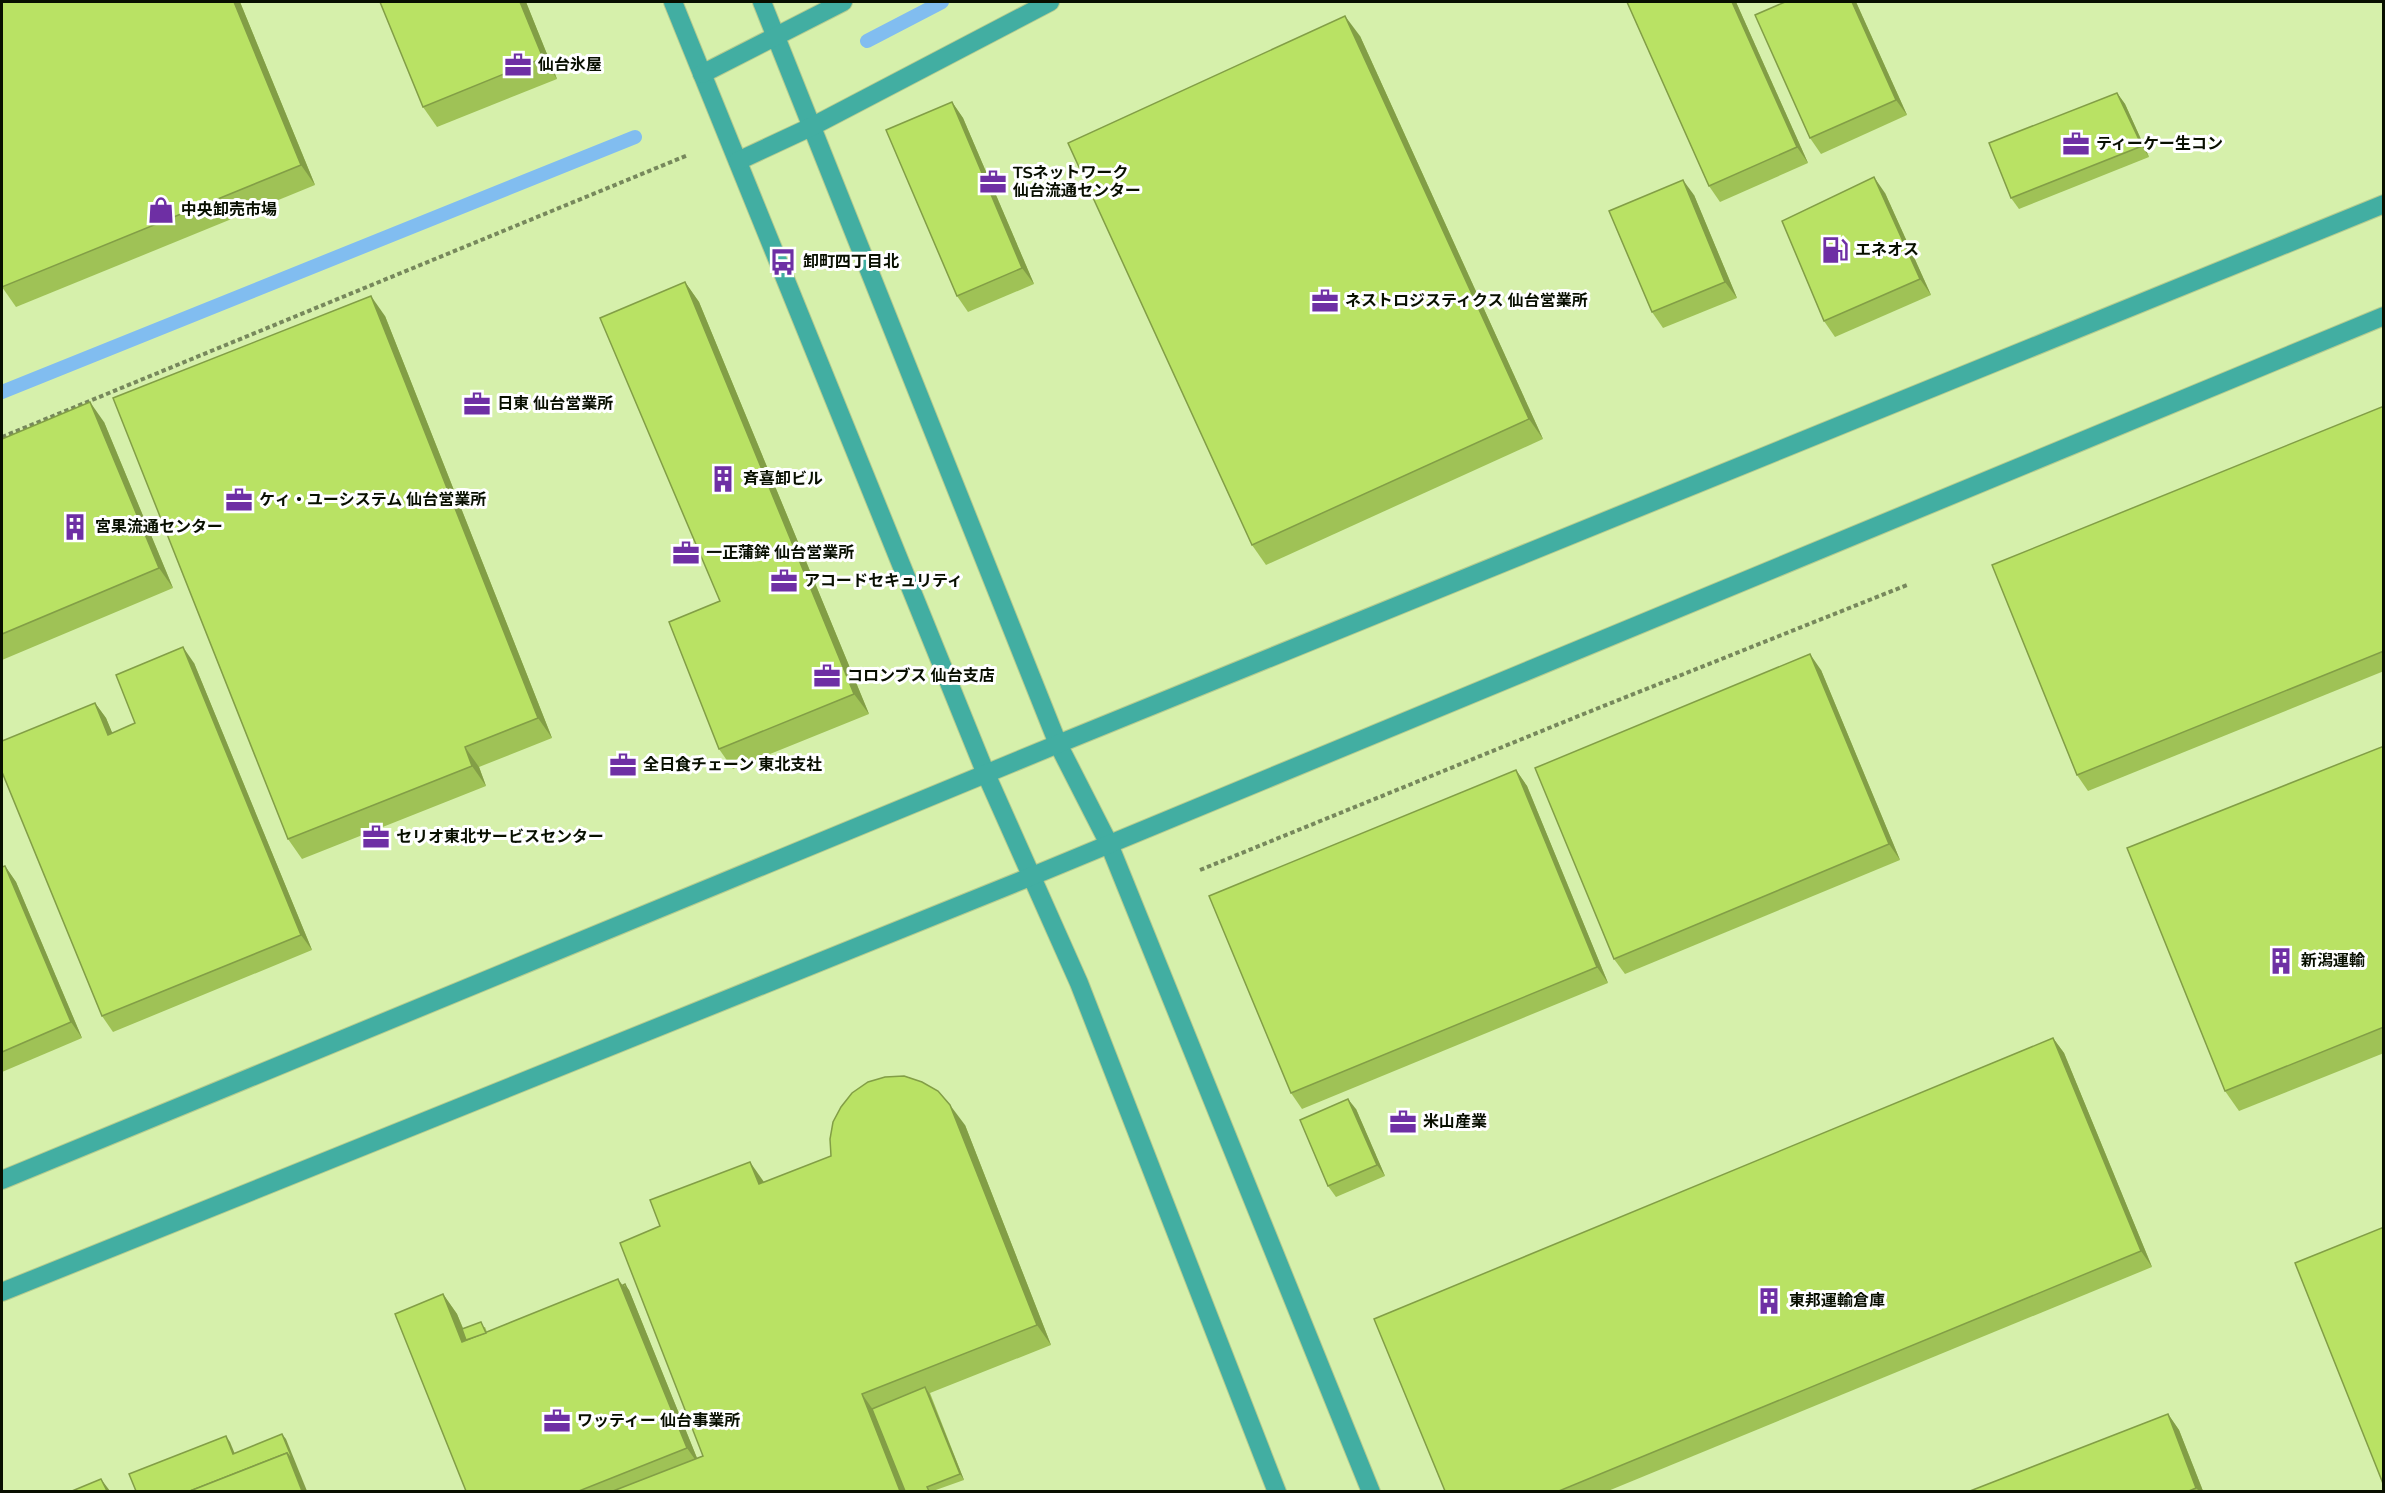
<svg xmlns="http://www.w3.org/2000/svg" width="2385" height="1493" font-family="'Varela Round','Noto Sans JP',sans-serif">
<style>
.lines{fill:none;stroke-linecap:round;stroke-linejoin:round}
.stream{stroke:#81bdf0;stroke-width:14}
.minor-casing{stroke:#b5cc90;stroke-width:20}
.path{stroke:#77885c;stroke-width:4;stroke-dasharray:4.5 3;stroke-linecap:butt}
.minor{stroke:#42aea2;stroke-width:18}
.wall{fill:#9fc256}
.shaded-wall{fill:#829e46}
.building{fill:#b9e264;stroke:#829e46;stroke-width:1.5}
.labels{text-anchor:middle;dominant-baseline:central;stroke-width:6;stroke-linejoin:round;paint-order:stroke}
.poi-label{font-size:16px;font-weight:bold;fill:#080f00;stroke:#fff;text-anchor:start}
</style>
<rect width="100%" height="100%" fill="#d6f0ab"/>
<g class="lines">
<g class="stream">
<polyline points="867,41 942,2"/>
<polyline points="2,392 635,137"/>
</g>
<defs>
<g id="minor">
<polyline points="673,2 986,774 1079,983 1277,1492"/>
<polyline points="762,2 1058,744 1109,844 1371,1492"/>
<polyline points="702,74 843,2"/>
<polyline points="738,161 813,126 1050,2"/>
<polyline points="2,1180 1058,744 2384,204"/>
<polyline points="2,1292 1030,877 2384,316"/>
</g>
</defs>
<use href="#minor" class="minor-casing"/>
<g class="path">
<polyline points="2,437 688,155"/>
<polyline points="1200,870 1586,713 1907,585"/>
</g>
<use href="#minor" class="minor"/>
</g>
<g class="wall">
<polygon points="2,2 240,2 315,185 16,307 2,287"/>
<polygon points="526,2 557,79 437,127 423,107"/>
<polygon points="1627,2 1736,2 1808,163 1720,202 1709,186"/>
<polygon points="1785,2 1856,2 1907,115 1821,154 1810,138"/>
<polygon points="1360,36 1543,439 1266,565 1252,545"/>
<polygon points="2117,93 2125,104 2149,157 2019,209 2011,198"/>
<polygon points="952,102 963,118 1034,284 968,312 957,296"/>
<polygon points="1885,193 1931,295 1835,337 1824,321"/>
<polygon points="1694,195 1737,298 1663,328 1652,312"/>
<polygon points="685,282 699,302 869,714 733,769 719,749 720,601"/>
<polygon points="385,316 552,738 479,767 486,786 302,859 288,839"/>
<polygon points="2384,406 2384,671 2088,791 2077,775"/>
<polygon points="104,422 173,588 2,660 2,439"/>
<polygon points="194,663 312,950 113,1032 102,1016 95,703 106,718 112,733 135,723"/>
<polygon points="1821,670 1900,860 1625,974 1614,959"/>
<polygon points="2384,746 2384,1053 2239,1111 2225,1091"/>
<polygon points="1516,770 1527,786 1608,983 1302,1109 1291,1093"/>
<polygon points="5,866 16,882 82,1038 2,1072 2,867"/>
<polygon points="2053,1038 2064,1053 2152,1267 1608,1491 1445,1491"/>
<polygon points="1356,1109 1385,1176 1336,1197 1328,1186"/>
<polygon points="965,1125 1051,1345 930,1393 964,1480 933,1491 466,1491 443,1294 457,1314 463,1328 485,1327 487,1332 623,1285 629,1290 697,1458 703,1456 660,1226 765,1182"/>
<polygon points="2168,1414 2179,1430 2203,1491 1970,1491"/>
</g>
<g class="shaded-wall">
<polygon points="234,2 240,2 315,185 301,165"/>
<polygon points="520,2 526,2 557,79 543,58"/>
<polygon points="1732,2 1736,2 1808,163 1797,147"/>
<polygon points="1852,2 1856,2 1907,115 1896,100"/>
<polygon points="1345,16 1360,36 1543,439 1529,419"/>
<polygon points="2117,93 2125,104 2149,157 2142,146"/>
<polygon points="952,102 963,118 1034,284 1022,268"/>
<polygon points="1874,177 1885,193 1931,295 1920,279"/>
<polygon points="1683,180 1694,195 1737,298 1725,282"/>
<polygon points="685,282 699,302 869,714 854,694"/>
<polygon points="371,296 385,316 552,738 538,718"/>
<polygon points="90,402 104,422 173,588 159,568"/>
<polygon points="183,647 194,663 312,950 301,935"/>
<polygon points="1810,654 1821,670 1900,860 1889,844"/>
<polygon points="95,703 106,718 120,751 108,735"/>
<polygon points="465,747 479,767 486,786 472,766"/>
<polygon points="1516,770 1527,786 1608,983 1597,967"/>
<polygon points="5,866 16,882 82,1038 71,1022"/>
<polygon points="2053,1038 2064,1053 2152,1267 2141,1251"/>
<polygon points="1348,1099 1356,1109 1385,1176 1377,1165"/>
<polygon points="950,1105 965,1125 1051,1345 1037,1325"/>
<polygon points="750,1162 764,1182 759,1184"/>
<polygon points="618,1279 629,1294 625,1284 629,1290 701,1468 687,1448"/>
<polygon points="443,1294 457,1314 474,1356 462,1342"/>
<polygon points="925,1387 929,1393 964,1480 960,1474"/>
<polygon points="862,1394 876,1414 906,1491 900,1491"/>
<polygon points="2168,1414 2179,1430 2203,1491 2199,1491 2196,1488"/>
<polygon points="282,1434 286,1439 307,1491 302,1491 287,1453"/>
<polygon points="226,1436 230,1442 237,1459 233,1454"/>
<polygon points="101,1479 110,1491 107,1491"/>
</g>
<g class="building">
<polygon points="2,2 234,2 301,165 2,287"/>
<polygon points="380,2 520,2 543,58 423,107"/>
<polygon points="1627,2 1732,2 1797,147 1709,186"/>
<polygon points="1785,2 1852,2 1896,100 1810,138 1755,15"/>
<polygon points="1345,16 1529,419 1252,545 1068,143"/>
<polygon points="2117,93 2142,146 2011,198 1989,143"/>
<polygon points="952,102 1022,268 957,296 886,130"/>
<polygon points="1874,177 1920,279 1824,321 1782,221"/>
<polygon points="1683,180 1725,282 1652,312 1609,211"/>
<polygon points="685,282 854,694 719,749 669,622 720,601 600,318"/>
<polygon points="371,296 538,718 465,747 472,766 288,839 113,398"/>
<polygon points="90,402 159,568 2,634 2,439"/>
<polygon points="2384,406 2384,651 2077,775 1992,565"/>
<polygon points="183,647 301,935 102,1016 2,772 2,741 95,703 108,735 135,723 116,675"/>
<polygon points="1810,654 1889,844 1614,959 1535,768"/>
<polygon points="2384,746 2384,1027 2225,1091 2127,848"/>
<polygon points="1516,770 1597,967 1291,1093 1209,896"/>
<polygon points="5,866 71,1022 2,1052 2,867"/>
<polygon points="2053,1038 2141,1251 1559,1491 1445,1491 1374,1319"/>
<polygon points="904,1076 922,1082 938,1091 950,1105 1037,1325 862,1394 900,1491 613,1491 703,1456 620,1243 660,1226 650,1200 750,1162 759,1184 831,1156 830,1139 833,1122 841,1107 852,1093 868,1082 885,1077"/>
<polygon points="1348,1099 1377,1165 1328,1186 1300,1120"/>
<polygon points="2384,1227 2384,1486 2295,1263"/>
<polygon points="618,1279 687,1448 579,1491 466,1491 395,1314 443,1294 462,1342"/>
<polygon points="625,1284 629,1294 623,1285"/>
<polygon points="481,1322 486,1333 466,1340 462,1329"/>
<polygon points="925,1387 960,1474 927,1487 929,1491 905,1491 872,1409"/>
<polygon points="2168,1414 2196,1488 2189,1491 1970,1491"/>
<polygon points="282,1434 294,1463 287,1453 190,1491 136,1491 129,1474 226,1436 233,1454"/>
<polygon points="287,1453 302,1491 190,1491"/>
<polygon points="101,1479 107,1491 72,1491"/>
</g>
<defs>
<symbol id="office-bare" viewBox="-9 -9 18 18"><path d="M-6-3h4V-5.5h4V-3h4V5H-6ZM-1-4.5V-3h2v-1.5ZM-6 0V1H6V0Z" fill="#6e2fa4" stroke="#fff" stroke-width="2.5" paint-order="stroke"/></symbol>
<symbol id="shop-bare" viewBox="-9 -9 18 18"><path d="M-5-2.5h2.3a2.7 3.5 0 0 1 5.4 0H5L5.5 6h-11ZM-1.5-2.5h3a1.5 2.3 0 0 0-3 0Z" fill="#6e2fa4" stroke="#fff" stroke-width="2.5" paint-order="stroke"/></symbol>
<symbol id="fuel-bare" viewBox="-9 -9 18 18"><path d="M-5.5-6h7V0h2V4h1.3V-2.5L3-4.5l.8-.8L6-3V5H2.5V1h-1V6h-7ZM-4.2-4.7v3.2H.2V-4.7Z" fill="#6e2fa4" stroke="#fff" stroke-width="2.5" paint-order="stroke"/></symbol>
<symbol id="bus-bare" viewBox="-9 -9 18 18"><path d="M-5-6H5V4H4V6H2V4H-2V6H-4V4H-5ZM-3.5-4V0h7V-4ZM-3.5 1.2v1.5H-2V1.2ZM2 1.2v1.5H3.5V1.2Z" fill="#6e2fa4" stroke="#fff" stroke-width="2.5" paint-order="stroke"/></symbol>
<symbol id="building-bare" viewBox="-9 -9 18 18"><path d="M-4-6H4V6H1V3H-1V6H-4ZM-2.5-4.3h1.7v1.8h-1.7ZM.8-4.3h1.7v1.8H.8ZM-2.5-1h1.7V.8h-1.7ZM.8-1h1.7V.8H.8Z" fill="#6e2fa4" stroke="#fff" stroke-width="2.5" paint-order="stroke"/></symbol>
</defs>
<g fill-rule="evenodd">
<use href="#office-bare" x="499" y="46" width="38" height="38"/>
<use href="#office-bare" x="2057" y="125" width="38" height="38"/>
<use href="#office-bare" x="974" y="163" width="38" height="38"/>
<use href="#shop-bare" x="142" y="191" width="38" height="38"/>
<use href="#fuel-bare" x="1816" y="231" width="38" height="38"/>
<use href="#bus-bare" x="764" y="243" width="38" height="38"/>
<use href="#office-bare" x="1306" y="282" width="38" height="38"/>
<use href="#office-bare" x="458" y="385" width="38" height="38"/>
<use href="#building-bare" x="704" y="460" width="38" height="38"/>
<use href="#office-bare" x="220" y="481" width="38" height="38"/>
<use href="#building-bare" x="56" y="508" width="38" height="38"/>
<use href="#office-bare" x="667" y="534" width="38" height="38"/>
<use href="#office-bare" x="765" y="562" width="38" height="38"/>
<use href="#office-bare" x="808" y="657" width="38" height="38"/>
<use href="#office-bare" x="604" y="746" width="38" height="38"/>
<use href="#office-bare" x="357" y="818" width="38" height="38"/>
<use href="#building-bare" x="2262" y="942" width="38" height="38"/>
<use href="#office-bare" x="1384" y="1103" width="38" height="38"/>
<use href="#building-bare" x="1750" y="1282" width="38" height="38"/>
<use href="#office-bare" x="538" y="1402" width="38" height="38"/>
</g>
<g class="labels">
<g class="poi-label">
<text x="538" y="65">仙台氷屋</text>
<text x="2096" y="144">ティーケー生コン</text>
<text x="1013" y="173">TSネットワーク<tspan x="1013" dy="18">仙台流通センター</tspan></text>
<text x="181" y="210">中央卸売市場</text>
<text x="1855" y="250">エネオス</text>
<text x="803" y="262">卸町四丁目北</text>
<text x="1345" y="301">ネストロジスティクス 仙台営業所</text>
<text x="497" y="404">日東 仙台営業所</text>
<text x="743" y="479">斉喜卸ビル</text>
<text x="259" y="500">ケィ・ユーシステム 仙台営業所</text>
<text x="95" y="527">宮果流通センター</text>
<text x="706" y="553">一正蒲鉾 仙台営業所</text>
<text x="804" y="581">アコードセキュリティ</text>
<text x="847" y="676">コロンブス 仙台支店</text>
<text x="643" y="765">全日食チェーン 東北支社</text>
<text x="396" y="837">セリオ東北サービスセンター</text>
<text x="2301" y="961">新潟運輸</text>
<text x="1423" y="1122">米山産業</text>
<text x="1789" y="1301">東邦運輸倉庫</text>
<text x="577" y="1421">ワッティー 仙台事業所</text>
</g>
</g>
<rect width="2385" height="1493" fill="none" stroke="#080f00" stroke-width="6"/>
</svg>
